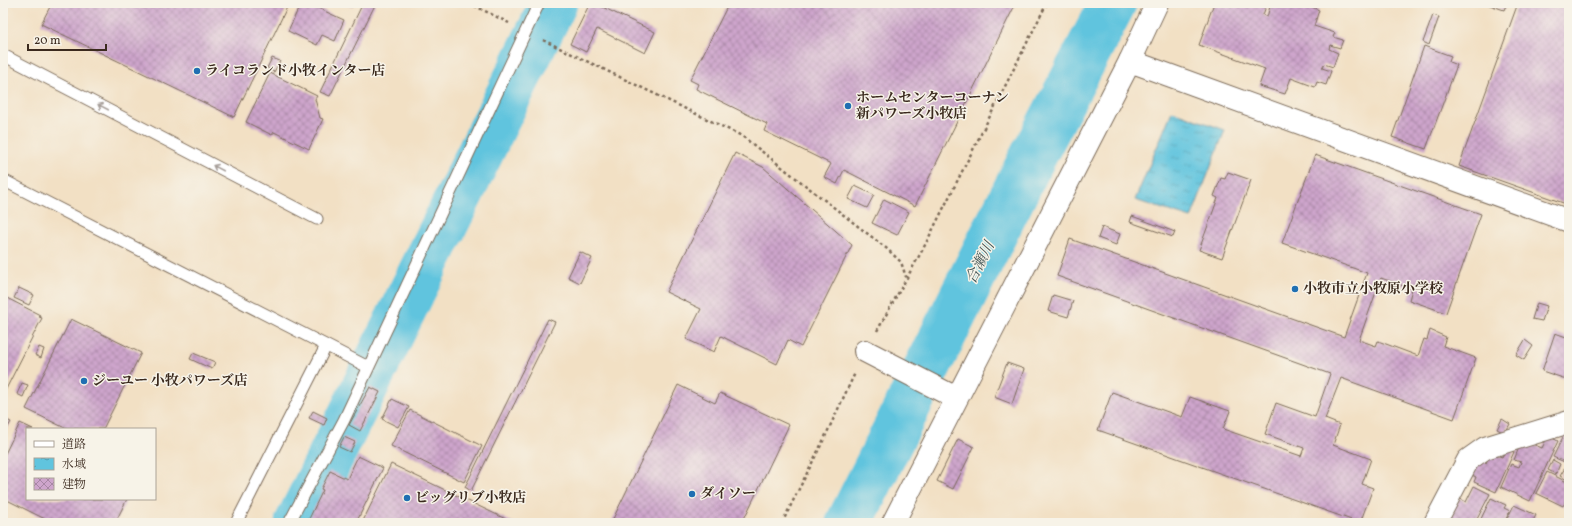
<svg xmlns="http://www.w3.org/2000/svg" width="1572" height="526" font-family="Vollkorn,'Noto Serif JP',serif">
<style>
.water{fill:url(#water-ripples);stroke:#4e777e}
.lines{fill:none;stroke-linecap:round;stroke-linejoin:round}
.river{stroke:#60c4de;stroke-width:47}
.building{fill:url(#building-cross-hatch)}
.service-casing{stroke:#7b6a58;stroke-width:13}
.minor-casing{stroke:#7b6a58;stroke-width:24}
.path{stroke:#7b6a58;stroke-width:2.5;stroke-dasharray:3 3;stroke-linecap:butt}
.service{stroke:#fff;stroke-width:11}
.minor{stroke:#fff;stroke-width:22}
.oneway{stroke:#a79f9a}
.poi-dot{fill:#1f6fb2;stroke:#f7f3e8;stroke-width:1.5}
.labels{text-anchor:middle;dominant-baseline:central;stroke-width:3;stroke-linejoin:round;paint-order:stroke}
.poi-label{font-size:14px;font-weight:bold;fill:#3b2a1e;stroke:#f7f3e8;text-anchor:start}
.water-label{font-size:15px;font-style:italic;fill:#465858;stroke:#f7f3e8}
</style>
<defs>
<pattern id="water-ripples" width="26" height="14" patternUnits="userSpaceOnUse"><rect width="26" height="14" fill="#60c4de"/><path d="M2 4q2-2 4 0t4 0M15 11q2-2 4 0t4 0" fill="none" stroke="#509fb3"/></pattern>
<pattern id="building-cross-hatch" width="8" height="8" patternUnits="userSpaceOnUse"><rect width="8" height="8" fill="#cea5cc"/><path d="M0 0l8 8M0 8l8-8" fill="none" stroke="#a887a5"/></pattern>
</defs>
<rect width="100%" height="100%" fill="#f7f3e8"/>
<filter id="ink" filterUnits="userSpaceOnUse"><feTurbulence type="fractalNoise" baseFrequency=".025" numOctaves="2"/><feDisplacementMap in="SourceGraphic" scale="8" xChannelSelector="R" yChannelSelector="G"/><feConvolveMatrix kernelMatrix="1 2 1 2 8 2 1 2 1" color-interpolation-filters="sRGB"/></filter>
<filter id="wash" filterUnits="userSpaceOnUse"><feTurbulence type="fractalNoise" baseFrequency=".012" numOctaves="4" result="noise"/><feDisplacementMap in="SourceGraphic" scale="16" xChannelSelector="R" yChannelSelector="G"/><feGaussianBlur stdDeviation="0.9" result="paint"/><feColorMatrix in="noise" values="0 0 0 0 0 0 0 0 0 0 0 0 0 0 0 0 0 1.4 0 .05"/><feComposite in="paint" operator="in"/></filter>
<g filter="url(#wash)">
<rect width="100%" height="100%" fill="#f2e0c4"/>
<polygon class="water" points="1172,111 1225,130 1191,218 1135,200"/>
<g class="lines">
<g class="river">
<polyline points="298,523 554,3"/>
<polyline points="849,523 1029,164 1113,3"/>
</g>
</g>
<g id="blocks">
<g class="building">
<polygon points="52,3 289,3 234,117 41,24"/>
<polygon points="301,3 307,3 344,20 335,41 322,35 317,45 288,31"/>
<polygon points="343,3 354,3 352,7"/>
<polygon points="363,3 376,3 330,96 320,92"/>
<polygon points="590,3 594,3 655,32 645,53 597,29 586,52 570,44"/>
<polygon points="729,3 1016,3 915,206 844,170 837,184 824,177 831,164 764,131 767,124 696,89 698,84 690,80"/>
<polygon points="1214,3 1267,3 1263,15 1267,17 1271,3 1307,3 1307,5 1319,10 1314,26 1335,33 1333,37 1343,40 1340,48 1330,45 1329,49 1338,53 1333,67 1324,64 1322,68 1331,71 1326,85 1317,82 1315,87 1291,78 1285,94 1259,86 1265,69 1199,45"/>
<polygon points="1484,3 1507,3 1504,10"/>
<polygon points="1518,3 1569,3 1569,205 1459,166"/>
<polygon points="1433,15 1439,17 1429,45 1423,42"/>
<polygon points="1424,46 1451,56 1449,62 1457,65 1426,149 1392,137"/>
<polygon points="272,58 280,61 274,72 267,68"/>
<polygon points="270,73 317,96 315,99 320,118 323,119 309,149 274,132 272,135 246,122"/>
<polygon points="735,153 763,167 852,245 801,347 788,340 777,364 721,336 714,352 686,339 701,309 666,292"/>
<polygon points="1315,155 1481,214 1446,313 1409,300 1412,289 1381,278 1359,340 1376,346 1378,341 1418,356 1424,339 1427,340 1430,330 1446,337 1443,346 1476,358 1454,419 1341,378 1325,419 1340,425 1333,445 1371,459 1362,484 1373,488 1360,523 1098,430 1112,392 1182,417 1190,397 1230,411 1223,429 1301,456 1304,448 1265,434 1276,403 1315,417 1330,374 1057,276 1070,239 1344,337 1367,273 1282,243"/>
<polygon points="1228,172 1251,180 1222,258 1199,250 1218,198 1214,196 1221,178 1225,179"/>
<polygon points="855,186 874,195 867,208 848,199"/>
<polygon points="884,199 909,212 897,235 872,223"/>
<polygon points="1132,216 1175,232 1173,237 1130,222"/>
<polygon points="1102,227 1120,234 1116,245 1098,238"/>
<polygon points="580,252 592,258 580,283 568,277"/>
<polygon points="19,288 34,295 29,305 14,298"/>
<polygon points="1053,295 1073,301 1068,317 1048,311"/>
<polygon points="3,296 40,315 39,317 42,318 3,395"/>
<polygon points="1537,303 1547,306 1542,321 1532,319"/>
<polygon points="71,319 141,353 103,429 67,429 26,409"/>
<polygon points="548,319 555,322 471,491 465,487"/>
<polygon points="1555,333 1569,338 1569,380 1542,371"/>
<polygon points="1525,340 1533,346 1524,360 1516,355"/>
<polygon points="39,347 44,349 41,358 35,355"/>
<polygon points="193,353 215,362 212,369 190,359"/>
<polygon points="1007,363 1024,369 1012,404 994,397"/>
<polygon points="22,383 28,385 23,397 17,394"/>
<polygon points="678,385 715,403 720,393 789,425 742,523 611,523"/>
<polygon points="370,387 380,392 360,431 349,425"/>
<polygon points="392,399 409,407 398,427 382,419"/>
<polygon points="410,410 482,446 464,482 391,446"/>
<polygon points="313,411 327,418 324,425 309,418"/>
<polygon points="5,419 11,422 7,429 3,427"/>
<polygon points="1502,419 1510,424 1505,433 1497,429"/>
<polygon points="20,423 33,429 27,429 27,499 127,499 115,523 53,523 3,498 3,458"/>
<polygon points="1567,429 1569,430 1569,464 1553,457"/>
<polygon points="1548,436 1558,441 1530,501 1501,487 1511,464 1519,467 1521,462 1514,460 1520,445 1530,443 1542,448"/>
<polygon points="344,437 355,442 350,452 339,447"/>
<polygon points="958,439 974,447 953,489 937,481"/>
<polygon points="1506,449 1514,452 1496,492 1474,482 1476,477 1472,475 1479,460 1486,463 1489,456 1492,458 1494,454 1502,457"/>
<polygon points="358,456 383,468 356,523 307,523 323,490 321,489 330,471 347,479"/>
<polygon points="1553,460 1560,464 1556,474 1548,470"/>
<polygon points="391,464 514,523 362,523"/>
<polygon points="1565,468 1569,470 1569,481 1560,476"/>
<polygon points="1547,472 1569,483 1569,503 1566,501 1563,506 1536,493"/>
<polygon points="1474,486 1490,494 1475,523 1447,523 1459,498 1466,502"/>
<polygon points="1491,498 1506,505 1504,508 1510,511 1504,523 1479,523"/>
<polygon points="1514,505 1536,515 1532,523 1505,523"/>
</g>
</g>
</g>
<g filter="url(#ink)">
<use href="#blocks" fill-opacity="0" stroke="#7b6a58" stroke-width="1"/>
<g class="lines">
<defs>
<g id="service">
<polyline points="3,55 317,219"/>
<polyline points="3,180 368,367"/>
<polyline points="236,523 326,346"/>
<polyline points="289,523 344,420 539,3"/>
</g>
<g id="minor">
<polyline points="1130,61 1569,221"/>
<polyline points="865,351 956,398"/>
<polyline points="893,523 1130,61 1157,3"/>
<polyline points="1435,523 1468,460 1485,448 1569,422"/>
</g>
</defs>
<use href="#service" class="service-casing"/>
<use href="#minor" class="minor-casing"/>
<g class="path">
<polyline points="469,3 509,23"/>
<polyline points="543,40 742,136 886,248 901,262 906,277"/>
<polyline points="877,331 923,249 1047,3"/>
<polyline points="782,523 824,439 855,373"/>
</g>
<use href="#service" class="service"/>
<use href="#minor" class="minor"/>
</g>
<defs><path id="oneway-shaft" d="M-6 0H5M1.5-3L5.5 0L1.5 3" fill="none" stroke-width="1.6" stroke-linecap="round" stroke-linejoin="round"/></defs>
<g class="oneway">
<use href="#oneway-shaft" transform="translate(103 107) rotate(-152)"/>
<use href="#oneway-shaft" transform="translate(218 168) rotate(-152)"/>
</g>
</g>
<g class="poi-dot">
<circle cx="197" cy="71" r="4"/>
<circle cx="848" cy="106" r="4"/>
<circle cx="1295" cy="289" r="4"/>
<circle cx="84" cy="381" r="4"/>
<circle cx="692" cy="494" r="4"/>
<circle cx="407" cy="498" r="4"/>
</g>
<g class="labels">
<g class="poi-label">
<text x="205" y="71">ライコランド小牧インター店</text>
<text x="856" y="98">ホームセンターコーナン<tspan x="856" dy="16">新パワーズ小牧店</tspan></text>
<text x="1303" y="289">小牧市立小牧原小学校</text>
<text x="92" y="381">ジーユー 小牧パワーズ店</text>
<text x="700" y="494">ダイソー</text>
<text x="415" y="498">ビッグリブ小牧店</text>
</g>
<g class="water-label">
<text transform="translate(981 263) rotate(-63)">合瀬川</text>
</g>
</g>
<rect width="1572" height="526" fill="none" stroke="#f7f3e8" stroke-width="16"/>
<rect x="26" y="428" width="130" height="72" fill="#f7f3e8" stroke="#aca397"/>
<rect x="34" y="441" width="20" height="6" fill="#ffffff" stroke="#aca397"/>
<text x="62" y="448" font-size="12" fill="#3b2a1e">道路</text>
<rect x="34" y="458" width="20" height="12" fill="url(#water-ripples)" stroke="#aca397"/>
<text x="62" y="468" font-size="12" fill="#3b2a1e">水域</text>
<rect x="34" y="478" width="20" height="12" fill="url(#building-cross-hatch)" stroke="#aca397"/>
<text x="62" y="488" font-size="12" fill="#3b2a1e">建物</text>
<path d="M28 44v6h78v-6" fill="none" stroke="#3b2a1e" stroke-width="2"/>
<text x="34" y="44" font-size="12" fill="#3b2a1e" stroke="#f7f3e8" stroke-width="3" paint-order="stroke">20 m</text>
</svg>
